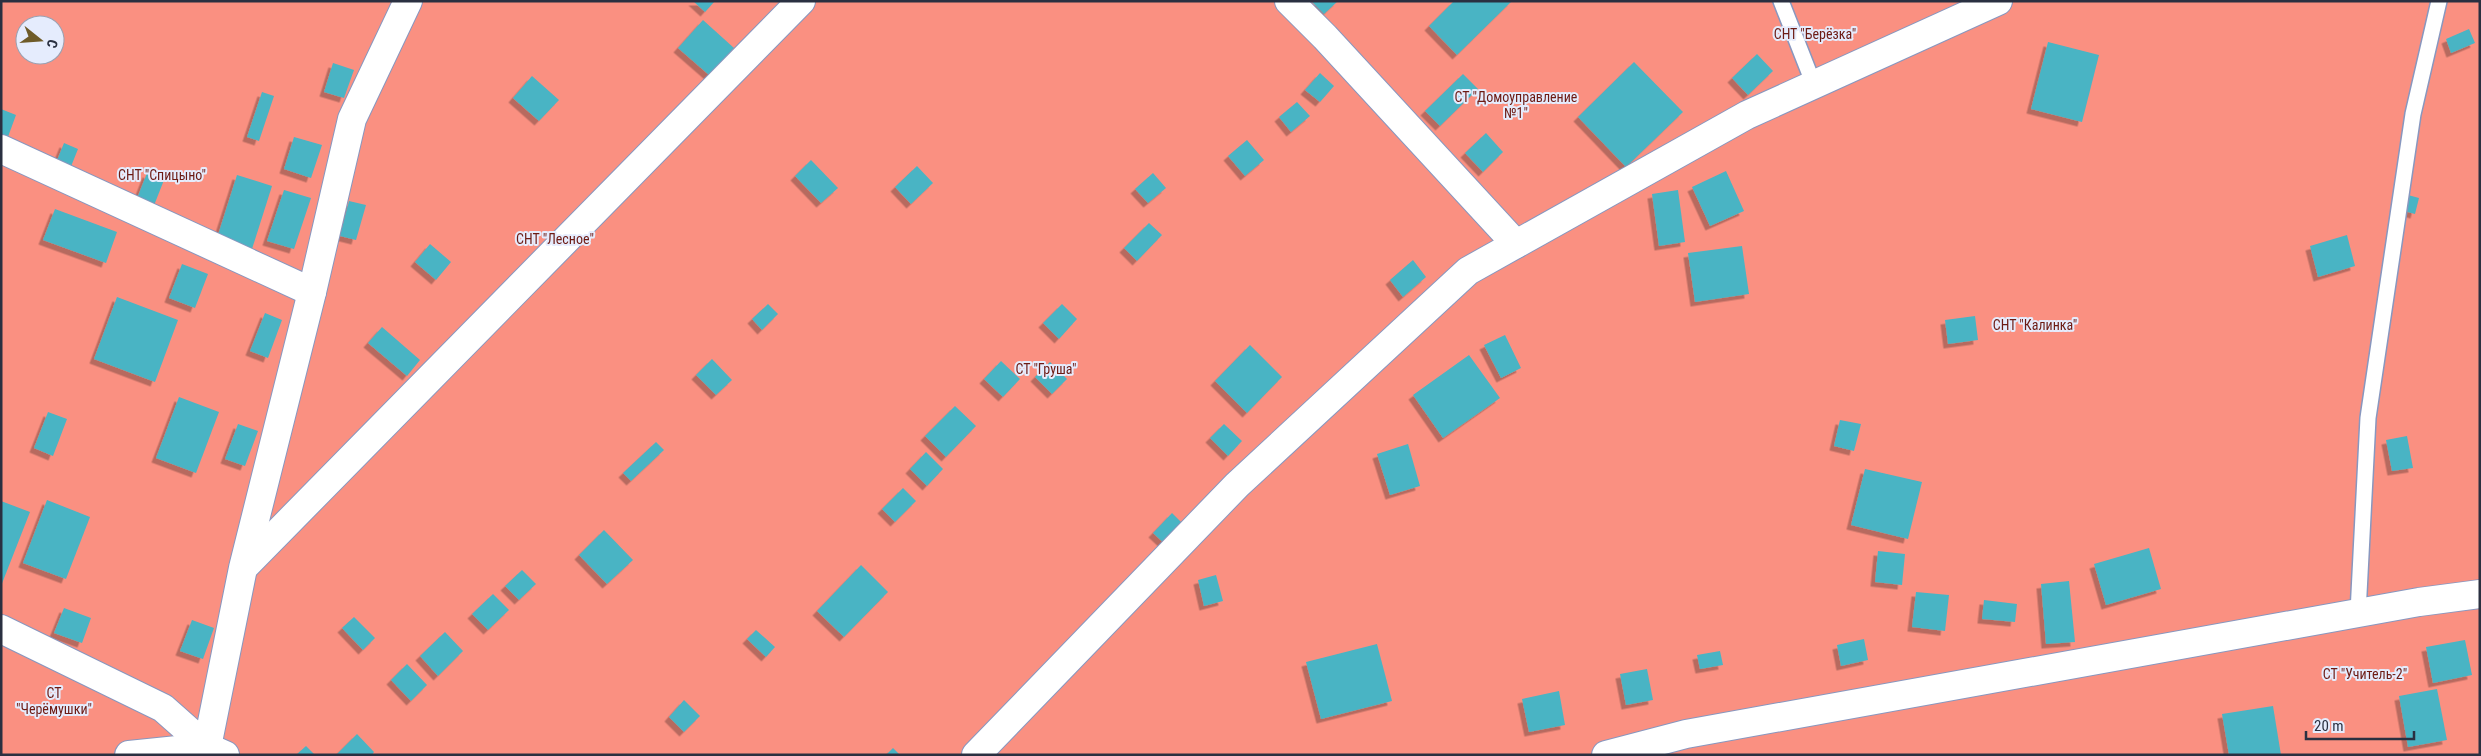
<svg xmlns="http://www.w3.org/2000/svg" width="2481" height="756" font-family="'Roboto Condensed',sans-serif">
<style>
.green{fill:#fa9081;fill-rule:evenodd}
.building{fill:#49b4c4;filter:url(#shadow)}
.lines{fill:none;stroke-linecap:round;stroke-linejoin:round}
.lane-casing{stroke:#8897bf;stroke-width:18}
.street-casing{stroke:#8897bf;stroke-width:30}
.lane{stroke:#fff;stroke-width:15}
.street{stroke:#fff;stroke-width:28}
.labels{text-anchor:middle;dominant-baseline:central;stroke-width:4;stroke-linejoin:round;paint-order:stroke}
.park-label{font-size:14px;fill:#6d1b14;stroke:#e5ecfd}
</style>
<defs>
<filter id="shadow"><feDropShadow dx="-4.5" dy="4.5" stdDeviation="0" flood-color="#0004"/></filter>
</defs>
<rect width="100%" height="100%" fill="#bacbf5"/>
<path class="green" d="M1,1h2479v754h-2479zM25,25h30v30h-30z"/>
<g class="building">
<polygon points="693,1 715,1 705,12"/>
<polygon points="1311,1 1338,1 1324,14"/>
<polygon points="1454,1 1512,1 1457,55 1429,26"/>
<polygon points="703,20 734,48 709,75 678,48"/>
<polygon points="2469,29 2475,43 2451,53 2446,39"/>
<polygon points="2048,42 2099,55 2082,122 2031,109"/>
<polygon points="1757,54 1773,71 1748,95 1732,78"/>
<polygon points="1634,62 1683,112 1626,167 1578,117"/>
<polygon points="333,63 354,70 344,98 324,92"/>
<polygon points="1320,73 1334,86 1320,102 1305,90"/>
<polygon points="1463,74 1478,89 1440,126 1425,111"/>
<polygon points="532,76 559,100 539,121 513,98"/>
<polygon points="262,92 274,96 259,141 247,137"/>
<polygon points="1297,102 1310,116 1291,132 1279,117"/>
<polygon points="1,109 16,115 5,145 1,143"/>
<polygon points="1486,133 1503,152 1483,172 1465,153"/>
<polygon points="294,137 322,145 311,178 284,169"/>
<polygon points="1247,140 1264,160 1245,176 1228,156"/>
<polygon points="64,143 78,149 68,174 54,168"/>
<polygon points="811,160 838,188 821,203 795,176"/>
<polygon points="917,166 933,183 911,204 895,187"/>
<polygon points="1726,171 1744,211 1710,226 1692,187"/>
<polygon points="147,173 164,180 153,208 136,201"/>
<polygon points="1153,173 1166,188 1148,203 1135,189"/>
<polygon points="237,175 272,186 252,249 217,238"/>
<polygon points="284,190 311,198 294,249 267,241"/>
<polygon points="1678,190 1685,242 1659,246 1652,194"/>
<polygon points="2408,195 2419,198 2415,214 2404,211"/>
<polygon points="349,201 366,205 356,240 340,236"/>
<polygon points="55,209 117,232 106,263 43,240"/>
<polygon points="1149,223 1162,235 1137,261 1124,248"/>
<polygon points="2347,235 2355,266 2318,277 2310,246"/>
<polygon points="430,244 451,262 436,280 415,262"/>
<polygon points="1742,246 1749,294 1695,302 1688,253"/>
<polygon points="1413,260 1426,277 1403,297 1390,280"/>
<polygon points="182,264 208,274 195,308 169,298"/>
<polygon points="117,297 178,320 155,382 94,359"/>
<polygon points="768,304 778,314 762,330 752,319"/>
<polygon points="1062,304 1077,319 1059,339 1043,323"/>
<polygon points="265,313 282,320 268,358 250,351"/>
<polygon points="1975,316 1978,340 1948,344 1945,320"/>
<polygon points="382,327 420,360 407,376 368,343"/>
<polygon points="1505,335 1521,368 1501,378 1484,345"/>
<polygon points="1250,345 1282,377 1247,413 1215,381"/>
<polygon points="1469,355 1500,398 1443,438 1413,395"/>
<polygon points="712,359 732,380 716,395 696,375"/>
<polygon points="1001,361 1020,379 1003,397 984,379"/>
<polygon points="1050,362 1067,379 1052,394 1035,377"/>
<polygon points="179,397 219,412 196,473 156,458"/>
<polygon points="955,406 976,426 946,457 925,436"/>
<polygon points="48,412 67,419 53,456 34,448"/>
<polygon points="1840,420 1861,424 1854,451 1834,446"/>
<polygon points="238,424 258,431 245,466 225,459"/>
<polygon points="1224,424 1242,441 1228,456 1210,438"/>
<polygon points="2407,436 2413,468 2392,471 2386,440"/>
<polygon points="656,442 664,450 631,481 623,473"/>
<polygon points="1408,444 1420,486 1390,495 1377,454"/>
<polygon points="926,452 943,469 927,486 910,469"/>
<polygon points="1865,469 1922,482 1908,539 1851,525"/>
<polygon points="903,488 916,501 895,522 882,509"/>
<polygon points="47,500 90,517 66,579 23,563"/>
<polygon points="1,501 30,512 1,586"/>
<polygon points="1172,513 1185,526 1166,545 1153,533"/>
<polygon points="604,530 633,560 607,584 579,555"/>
<polygon points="2149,548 2161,589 2106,605 2094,564"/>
<polygon points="1878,551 1905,554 1902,585 1875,582"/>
<polygon points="861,565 888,592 844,637 817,611"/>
<polygon points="522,570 536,584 519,600 505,586"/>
<polygon points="1216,575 1223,601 1204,606 1198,580"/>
<polygon points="2069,581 2075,642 2046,644 2041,584"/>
<polygon points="1916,592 1949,595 1945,631 1912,627"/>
<polygon points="493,594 509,610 488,630 472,614"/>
<polygon points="1984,600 2017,604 2015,622 1982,619"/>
<polygon points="64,608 91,618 82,643 54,633"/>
<polygon points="354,617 375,638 363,650 342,628"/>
<polygon points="192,620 214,628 203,659 180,651"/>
<polygon points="756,630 775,647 766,657 747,639"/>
<polygon points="445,632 463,651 438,676 420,656"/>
<polygon points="1864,639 1868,660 1841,666 1837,645"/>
<polygon points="2465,640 2472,675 2433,683 2426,647"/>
<polygon points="1377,644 1392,701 1321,719 1306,662"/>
<polygon points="1720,651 1723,665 1700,669 1697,655"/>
<polygon points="407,664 427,685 411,701 391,680"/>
<polygon points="1647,669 1653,700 1626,705 1620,674"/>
<polygon points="2437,689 2447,740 2408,747 2399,696"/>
<polygon points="1559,691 1565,725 1529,732 1522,699"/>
<polygon points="684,700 700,716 684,732 669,717"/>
<polygon points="2273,706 2281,755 2229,755 2222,714"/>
<polygon points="357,734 374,752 372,755 336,755"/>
<polygon points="306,746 315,755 296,755"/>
<polygon points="893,748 900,755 886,755"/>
</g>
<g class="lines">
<defs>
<g id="lane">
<polyline points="1781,1 1814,85"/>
<polyline points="2358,613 2368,418 2413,114 2439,1"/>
</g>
<g id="street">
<polyline points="1289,1 1325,37 1516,244"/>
<polyline points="1,149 312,292"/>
<polyline points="244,567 801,1"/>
<polyline points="1,629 163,708 207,747 225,755"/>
<polyline points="129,755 207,747 243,568 312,292 352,119 408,1"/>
<polyline points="976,755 1237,485 1468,271 1747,115 1998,1"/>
<polyline points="1606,755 1686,734 2419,602 2480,594"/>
</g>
</defs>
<use href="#lane" class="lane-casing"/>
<use href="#street" class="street-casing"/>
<use href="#lane" class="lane"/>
<use href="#street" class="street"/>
</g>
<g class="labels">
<g class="park-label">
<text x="1815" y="34">СНТ "Берёзка"</text>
<text x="1516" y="97">СТ "Домоуправление<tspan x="1516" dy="16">№1"</tspan></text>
<text x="162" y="175">СНТ "Спицыно"</text>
<text x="555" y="239">СНТ "Лесное"</text>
<text x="2035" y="325">СНТ "Калинка"</text>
<text x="1046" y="369">СТ "Груша"</text>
<text x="2365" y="674">СТ "Учитель-2"</text>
<text x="54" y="693">СТ<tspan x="54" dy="16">"Черёмушки"</tspan></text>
</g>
</g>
<rect width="2481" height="756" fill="none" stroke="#2a3041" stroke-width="5"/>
<g transform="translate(40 40) rotate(107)"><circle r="24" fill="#e5ecfd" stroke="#9aa1b2"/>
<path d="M0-4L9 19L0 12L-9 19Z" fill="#6e5b29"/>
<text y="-8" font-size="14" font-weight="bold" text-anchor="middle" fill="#2a3041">С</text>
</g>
<path d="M2306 731v8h108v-8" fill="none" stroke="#2a3041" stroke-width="2.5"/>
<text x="2314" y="731" font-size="15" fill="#2a3041" stroke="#e5ecfd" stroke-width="4" paint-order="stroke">20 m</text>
</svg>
